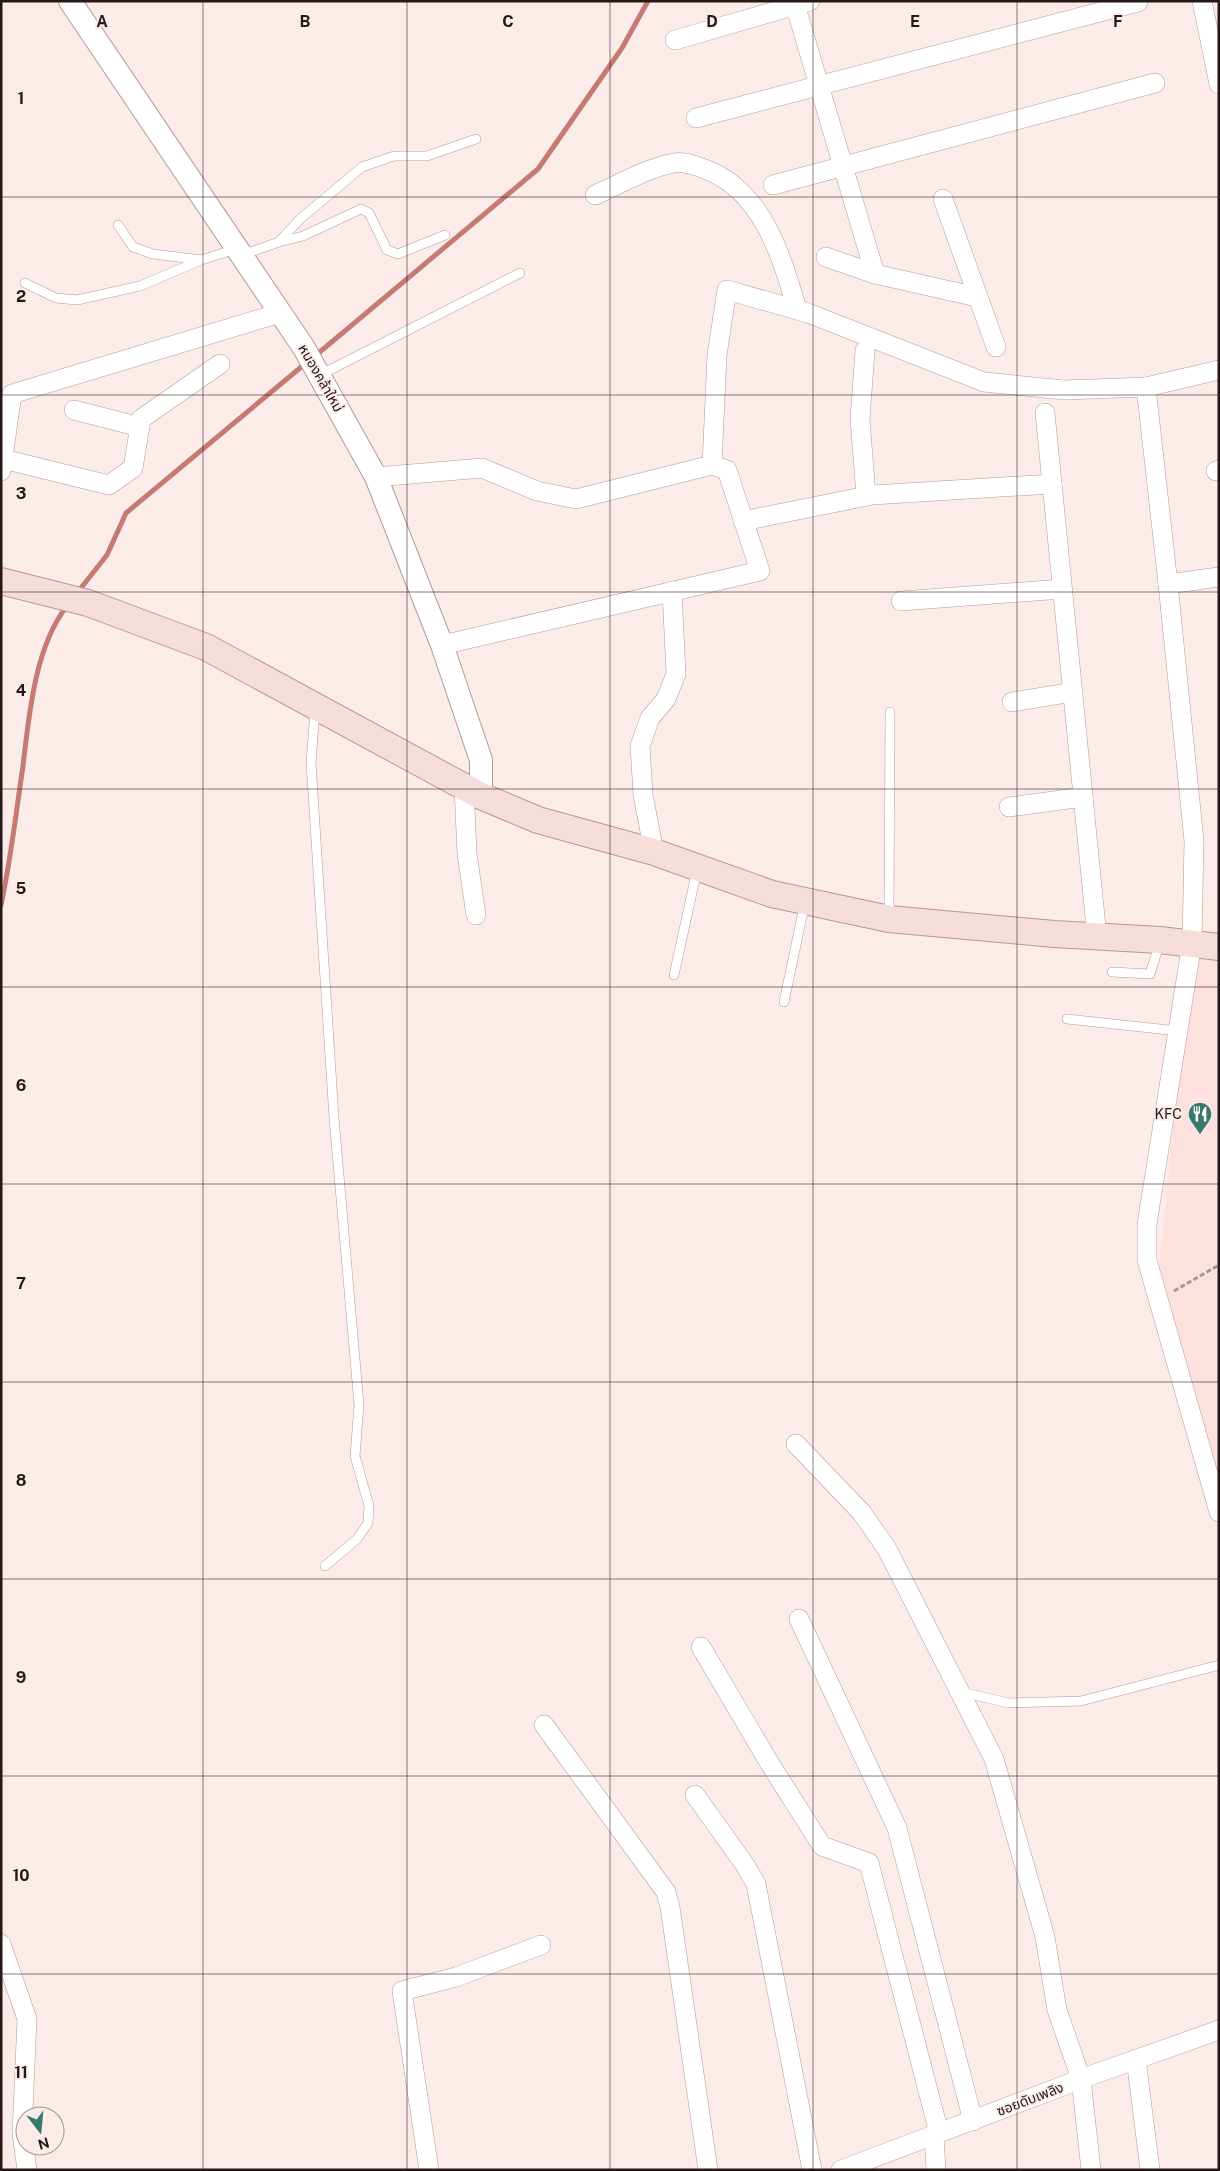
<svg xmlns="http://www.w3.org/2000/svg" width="1220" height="2171" font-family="'Public Sans','Noto Sans Thai',sans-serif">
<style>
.built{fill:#fde1de}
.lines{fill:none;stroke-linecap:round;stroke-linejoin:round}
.stream{stroke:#c57a73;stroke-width:5}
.service-casing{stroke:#ba9792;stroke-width:10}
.minor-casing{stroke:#ba9792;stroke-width:20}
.tertiary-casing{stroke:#ba9792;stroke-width:24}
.secondary-casing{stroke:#ba9792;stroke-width:28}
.path{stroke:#a49694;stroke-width:3;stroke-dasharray:5 2.5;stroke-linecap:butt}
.service{stroke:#fff;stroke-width:9}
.minor{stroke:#fff;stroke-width:19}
.tertiary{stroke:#fff;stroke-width:22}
.secondary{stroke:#f5dddb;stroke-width:26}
.grid{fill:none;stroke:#251816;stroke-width:1;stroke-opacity:0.55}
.labels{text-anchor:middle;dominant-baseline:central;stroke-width:4;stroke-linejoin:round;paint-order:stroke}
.street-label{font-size:14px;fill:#251816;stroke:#fbecea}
.poi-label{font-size:14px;fill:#251816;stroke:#fbecea;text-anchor:end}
.grid-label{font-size:16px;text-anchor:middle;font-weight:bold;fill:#251816;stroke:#fbecea;stroke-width:4;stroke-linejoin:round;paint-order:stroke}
</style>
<rect width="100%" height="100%" fill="#fbecea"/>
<polygon class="built" points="1192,943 1219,949 1219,1473 1156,1296"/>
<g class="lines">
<g class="stream">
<polyline points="315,356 538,169 622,48 648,1"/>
<polyline points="77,593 107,555 126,513 306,363"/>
<path d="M1,905c10,-46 15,-93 22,-139 6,-51 12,-120 44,-160"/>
</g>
<defs>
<g id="service">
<polyline points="118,225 133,247 153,254 201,260"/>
<polyline points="279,242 303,236 361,209 369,213 387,250 398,254 445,235"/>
<polyline points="242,255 279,242 299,220 362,167 394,156 427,156 476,139"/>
<polyline points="25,283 56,298 77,300 140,286 201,260 236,249"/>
<polyline points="320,375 520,273"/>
<polyline points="315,710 311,763 334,1118 359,1405 355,1456 369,1506 368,1523 357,1539 325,1566"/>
<polyline points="889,916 890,712"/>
<polyline points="1112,972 1150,974 1160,942"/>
<polyline points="674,975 697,870"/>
<polyline points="784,1002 805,902"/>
<polyline points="1067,1019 1178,1031"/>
<polyline points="962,1692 1008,1703 1081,1701 1219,1665"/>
</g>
<g id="minor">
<polyline points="794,1 875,274"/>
<polyline points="1202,1 1219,84"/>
<polyline points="675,40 810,1"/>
<polyline points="696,118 1138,2"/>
<polyline points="773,185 1155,83"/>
<path d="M595,195c25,-11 52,-27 79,-32 11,-2 23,3 33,7 55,21 76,88 90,140"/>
<polyline points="943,199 996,347"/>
<polyline points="826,257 875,274 977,297"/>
<polyline points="865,351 860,419 866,496"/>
<polyline points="1146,387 1168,584 1194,841 1192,943 1147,1224 1147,1260 1219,1512"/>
<polyline points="74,410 140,427"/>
<polyline points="1045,413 1097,937"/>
<polyline points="3,459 109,485 133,468 141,419 220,364"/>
<polyline points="712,465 717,355 727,290 808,313 984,382 1064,390 1146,387 1219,370"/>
<polyline points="1,471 12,394 280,313"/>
<polyline points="1216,471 1219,470"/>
<polyline points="376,477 482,468 537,491 576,499 712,465 727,470 760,571 442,645"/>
<polyline points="743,521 872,495 1052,484"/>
<polyline points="1168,584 1219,577"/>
<polyline points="901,601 1062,589"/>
<polyline points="1012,702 1073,692"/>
<polyline points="464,787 467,854 476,915"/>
<polyline points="1009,807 1083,797"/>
<polyline points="654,852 643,795 640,746 650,718 666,699 676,674 672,591"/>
<polyline points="796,1444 862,1513 887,1549 994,1759 1045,1937 1057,2010 1081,2079 1091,2170"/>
<polyline points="799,1619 897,1828 973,2121"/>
<polyline points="701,1647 770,1764 822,1846 869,1863 939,2133"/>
<polyline points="544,1725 666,1892 670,1907 708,2170"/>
<polyline points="695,1795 745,1865 756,1884 812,2170"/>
<polyline points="1,1944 27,2019 22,2134 27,2170"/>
<polyline points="1136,2059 1150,2170"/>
<polyline points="934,2135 936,2170"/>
<polyline points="429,2170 402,1991 456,1977 541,1945"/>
<polyline points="841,2170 1092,2075 1219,2030"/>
</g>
<polyline id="tertiary" points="70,1 304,348 376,477 442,645 481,760 481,796"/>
<polyline id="secondary" points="1,581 88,603 206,647 481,796 538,820 654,852 772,894 889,919 1054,934 1160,940 1219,947"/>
</defs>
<use href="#service" class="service-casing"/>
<use href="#minor" class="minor-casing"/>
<use href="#tertiary" class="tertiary-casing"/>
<use href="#secondary" class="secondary-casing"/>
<polyline class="path" points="1174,1291 1219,1265"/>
<use href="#service" class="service"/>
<use href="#minor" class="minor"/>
<use href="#tertiary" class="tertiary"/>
<use href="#secondary" class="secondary"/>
</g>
<path class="grid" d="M203,1v2169M407,1v2169M610,1v2169M813,1v2169M1017,1v2169M1,197h1218M1,395h1218M1,592h1218M1,789h1218M1,987h1218M1,1184h1218M1,1382h1218M1,1579h1218M1,1776h1218M1,1974h1218"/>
<defs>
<symbol id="restaurant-pin" viewBox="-11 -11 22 30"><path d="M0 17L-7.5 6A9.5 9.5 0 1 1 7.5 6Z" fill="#37796a" stroke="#fbecea"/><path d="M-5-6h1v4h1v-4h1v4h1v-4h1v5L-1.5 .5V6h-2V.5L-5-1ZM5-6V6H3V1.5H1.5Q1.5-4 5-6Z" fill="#fff"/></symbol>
</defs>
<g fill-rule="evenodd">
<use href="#restaurant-pin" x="1186" y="1100" width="28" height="38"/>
</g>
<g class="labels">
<g class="street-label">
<text transform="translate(321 378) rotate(60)">หนองคล้าใหม่</text>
<text transform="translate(1030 2099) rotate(-21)">ซอยดับเพลิง</text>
</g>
<g class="poi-label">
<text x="1182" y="1114">KFC</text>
</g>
</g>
<g class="grid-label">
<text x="102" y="27">A</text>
<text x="305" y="27">B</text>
<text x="508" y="27">C</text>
<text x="712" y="27">D</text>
<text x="915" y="27">E</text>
<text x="1118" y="27">F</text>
<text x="21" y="104">1</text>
<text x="21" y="302">2</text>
<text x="21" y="499">3</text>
<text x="21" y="696">4</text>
<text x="21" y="894">5</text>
<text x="21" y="1091">6</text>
<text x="21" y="1289">7</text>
<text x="21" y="1486">8</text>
<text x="21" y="1683">9</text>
<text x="21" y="1881">10</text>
<text x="21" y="2078">11</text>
</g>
<rect width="1220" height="2171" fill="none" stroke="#251816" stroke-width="5"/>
<g transform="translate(40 2131) rotate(164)"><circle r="24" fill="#fbecea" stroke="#a59795"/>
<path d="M0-4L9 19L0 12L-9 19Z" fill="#37796a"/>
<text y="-8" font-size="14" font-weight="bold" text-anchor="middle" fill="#251816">N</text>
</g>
</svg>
